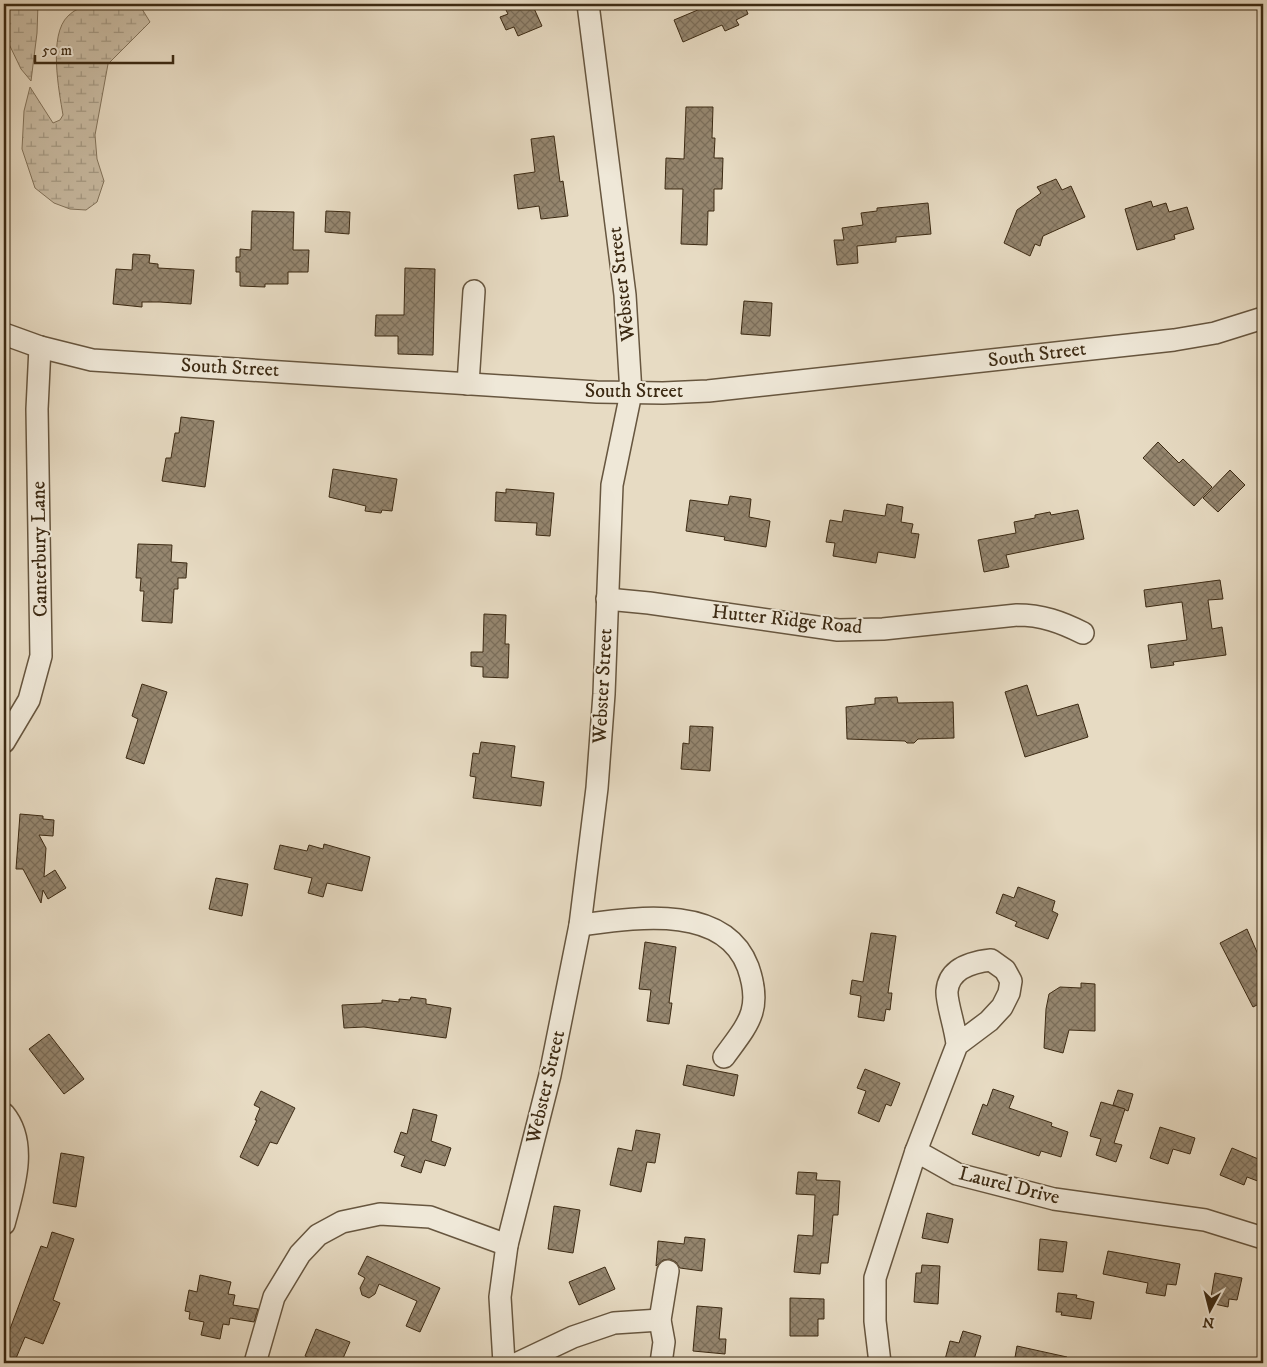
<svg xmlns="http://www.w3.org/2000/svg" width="1267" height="1367" font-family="'IM FELL DW Pica',serif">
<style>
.wetland{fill:url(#wetland-marsh);stroke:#83745c}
.building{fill:url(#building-cross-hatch);stroke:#3c2a13}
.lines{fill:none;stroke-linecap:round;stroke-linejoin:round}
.minor-casing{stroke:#67563f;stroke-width:24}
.minor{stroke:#efe8d8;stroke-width:21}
.labels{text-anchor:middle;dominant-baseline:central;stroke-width:4;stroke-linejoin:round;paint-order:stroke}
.street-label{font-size:20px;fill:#3c2a13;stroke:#efe8d8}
</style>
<defs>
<pattern id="wetland-marsh" width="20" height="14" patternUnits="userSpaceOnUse" patternTransform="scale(1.25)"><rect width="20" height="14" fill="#cabda5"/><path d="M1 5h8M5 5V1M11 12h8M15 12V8" fill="none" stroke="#a59a85"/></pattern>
<pattern id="building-cross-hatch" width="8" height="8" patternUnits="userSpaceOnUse" patternTransform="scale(1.25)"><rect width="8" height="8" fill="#95866f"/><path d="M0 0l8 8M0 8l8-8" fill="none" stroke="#7b6e5a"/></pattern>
</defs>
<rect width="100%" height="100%" fill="#e7dbc3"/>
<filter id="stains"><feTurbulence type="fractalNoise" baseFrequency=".004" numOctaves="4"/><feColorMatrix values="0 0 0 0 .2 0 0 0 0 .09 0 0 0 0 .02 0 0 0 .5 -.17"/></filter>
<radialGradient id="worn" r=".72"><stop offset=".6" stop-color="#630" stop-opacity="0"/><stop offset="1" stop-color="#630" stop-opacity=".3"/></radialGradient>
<g class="wetland">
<polygon points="4,4 38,4 37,33 31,81 21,69 8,42 4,41"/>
<path d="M92,4h47l11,18 -42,42 -13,71 2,24 7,22 -7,21 -11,8 -16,-1 -16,-6 -19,-15 -13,-39 2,-38 6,-24 23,36 7,-3 3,-5c-4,-24 -15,-80 5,-99 6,-6 15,-10 24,-12z"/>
</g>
<g class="building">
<polygon points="503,4 532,4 542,26 518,36 514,27 506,30 500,17 508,14"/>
<polygon points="712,4 744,4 748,14 736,20 739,25 725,31 722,25 683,42 674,20"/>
<polygon points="686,107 713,107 712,138 715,138 714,158 723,158 722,189 714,189 714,211 708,211 707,245 681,244 683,189 665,189 666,158 684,159"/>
<polygon points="554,136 560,182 563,181 568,216 541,219 539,206 518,209 514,175 535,172 531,139"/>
<polygon points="1056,179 1062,190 1071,186 1085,217 1043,236 1040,246 1035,244 1030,256 1004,243 1017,210 1041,193 1037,187"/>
<polygon points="1151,201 1153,207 1166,203 1169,212 1187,207 1194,229 1174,235 1175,239 1137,250 1125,209"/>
<polygon points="928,203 931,234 896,237 896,242 857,246 858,263 837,265 834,240 844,240 842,228 863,225 861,213 877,211 877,208"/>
<polygon points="252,211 294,212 293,250 309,250 308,272 288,272 288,284 265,284 265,287 240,286 240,272 236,272 236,257 240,257 240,249 251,250"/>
<polygon points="326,211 350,212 349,234 325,232"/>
<polygon points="133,254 150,255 149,263 158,264 158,268 194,270 191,304 160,302 142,302 142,307 113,304 116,269 132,270"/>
<polygon points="405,268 435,269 433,355 398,354 398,336 375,336 376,315 404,315"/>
<polygon points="744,301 772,303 770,336 741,334"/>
<polygon points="181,417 214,421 205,487 162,481 166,458 171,458 175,433 179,433"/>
<polygon points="1158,442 1179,463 1183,459 1212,487 1194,506 1143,458"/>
<polygon points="333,469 397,479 392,511 382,510 381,513 365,511 366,506 329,497"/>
<polygon points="1230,470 1245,485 1218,512 1203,498"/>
<polygon points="506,489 554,493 550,536 536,535 537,523 495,521 496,492 506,493"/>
<polygon points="730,496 751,499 749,517 770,521 766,547 724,540 725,537 686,531 690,500 728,505"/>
<polygon points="887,504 903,507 901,522 913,524 911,533 919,534 915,558 878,552 876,563 833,556 835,543 826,542 830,520 842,522 844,510 885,516"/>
<polygon points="1078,510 1084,539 1006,555 1009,567 984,572 978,540 1016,533 1014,522 1035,518 1035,515 1050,512 1051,515"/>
<polygon points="138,544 172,545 171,562 187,563 186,578 178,578 178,589 174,589 172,623 142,621 144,591 140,591 141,578 136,578"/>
<polygon points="1220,580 1223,599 1208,600 1212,629 1222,627 1226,655 1173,662 1174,665 1151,668 1148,645 1187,640 1182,602 1146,607 1144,590"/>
<polygon points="484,614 506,615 505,644 509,644 508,678 483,677 483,667 471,666 471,652 483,652"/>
<polygon points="142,684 167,692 144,764 126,758 138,719 132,716"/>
<polygon points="1027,685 1037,716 1078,704 1088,737 1025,757 1005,692"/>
<polygon points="897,697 898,703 953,702 954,738 918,739 914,743 907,743 905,741 847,739 846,707 875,704 875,698"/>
<polygon points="690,726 713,727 710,771 681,769 683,743 689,744"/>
<polygon points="481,742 515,746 511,777 544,782 541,806 473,798 476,777 470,776 473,753 479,754"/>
<polygon points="20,814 43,816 43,819 54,820 53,836 39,835 46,848 44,877 55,870 66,888 48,899 43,890 41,903 23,869 16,869"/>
<polygon points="324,844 370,857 362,891 327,883 323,897 308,893 312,878 274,869 280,845 307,851 309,845 323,849"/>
<polygon points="216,878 248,884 242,916 209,909"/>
<polygon points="1018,887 1055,901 1052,911 1058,914 1048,939 1015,926 1017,922 996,913 1003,894 1014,898"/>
<polygon points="1247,929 1263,966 1263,1002 1253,1007 1220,943"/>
<polygon points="871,933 896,936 888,993 892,993 890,1010 886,1009 884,1021 858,1017 861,996 850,994 852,980 863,982"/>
<polygon points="645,942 676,947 669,1003 672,1003 669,1024 647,1021 651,990 639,989"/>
<polygon points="1081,983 1095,984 1095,1031 1069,1030 1063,1053 1044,1048 1046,1009 1049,994 1060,987 1081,988"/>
<polygon points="411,997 426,999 426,1004 451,1008 446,1038 364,1027 344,1028 342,1005 382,1003 382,1000 399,1002 399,999 410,1000"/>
<polygon points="49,1034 84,1079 64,1094 29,1049"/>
<polygon points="687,1065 738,1075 734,1096 683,1085"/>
<polygon points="865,1069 900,1083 891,1106 886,1104 879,1122 858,1113 866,1091 857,1088"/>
<polygon points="993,1089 1014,1096 1009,1108 1052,1123 1051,1126 1068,1132 1061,1157 1041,1151 1039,1156 972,1134 983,1104 987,1106"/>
<polygon points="1118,1090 1133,1094 1128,1111 1113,1105"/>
<polygon points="261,1091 295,1108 277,1144 270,1142 258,1166 240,1157 257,1120 255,1120 260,1108 254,1105"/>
<polygon points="1101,1102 1125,1109 1114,1143 1122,1145 1116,1162 1096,1155 1101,1139 1090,1136"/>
<polygon points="413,1109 437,1115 431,1141 451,1148 445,1166 425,1160 421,1173 401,1166 405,1156 394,1152 401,1132 407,1134"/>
<polygon points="1160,1127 1195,1138 1190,1154 1173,1149 1168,1164 1150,1158"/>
<polygon points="636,1130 660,1134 655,1163 647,1162 641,1192 610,1185 618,1148 632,1151"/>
<polygon points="1232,1148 1263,1161 1263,1183 1247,1177 1244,1185 1220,1175"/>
<polygon points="61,1153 84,1157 76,1207 53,1203"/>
<polygon points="798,1172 817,1173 816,1180 840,1181 838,1215 833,1215 828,1263 821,1263 820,1274 794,1272 798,1235 813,1236 815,1195 796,1194"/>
<polygon points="554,1206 580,1210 573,1253 548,1249"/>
<polygon points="927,1213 953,1219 948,1243 922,1238"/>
<polygon points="52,1232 74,1239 53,1300 60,1303 43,1344 25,1337 14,1363 4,1363 4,1345 41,1246 47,1248"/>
<polygon points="685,1237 705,1239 702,1271 680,1268 676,1262 670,1259 663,1260 656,1266 658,1241 684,1244"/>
<polygon points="1040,1239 1067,1242 1063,1272 1038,1270"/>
<polygon points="1108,1251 1180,1264 1176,1285 1167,1284 1165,1296 1146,1293 1148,1283 1103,1274"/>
<polygon points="367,1256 440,1288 420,1332 406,1326 417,1301 379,1284 375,1294 369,1298 362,1295 360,1288 365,1278 358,1274"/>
<polygon points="922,1265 940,1266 938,1304 914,1302 916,1273 921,1273"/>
<polygon points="605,1267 615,1289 579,1305 569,1282"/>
<polygon points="1215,1273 1242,1278 1237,1300 1229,1299 1228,1307 1210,1303"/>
<polygon points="200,1275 231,1282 228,1294 235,1295 233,1305 258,1309 254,1322 230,1318 229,1325 223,1324 220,1339 201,1335 204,1322 189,1319 190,1312 185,1311 189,1290 197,1292"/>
<polygon points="1058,1293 1077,1295 1076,1298 1094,1302 1091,1319 1061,1315 1062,1312 1056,1312"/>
<polygon points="790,1298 824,1299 824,1319 818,1319 818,1336 790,1336"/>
<polygon points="697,1306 722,1308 719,1339 726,1339 725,1354 693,1351"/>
<polygon points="316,1329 350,1342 341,1363 309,1363 311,1359 305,1356"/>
<polygon points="963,1331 981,1336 973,1363 944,1363 950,1341 959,1343"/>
<polygon points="1017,1346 1067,1357 1066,1363 1014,1363"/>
</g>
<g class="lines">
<defs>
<g id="minor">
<polyline points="4,334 40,347 92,360 597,392 663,393 708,391 1174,340 1215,333 1263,318"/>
<polyline points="468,384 474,291"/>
<path d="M607,599l42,4 189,27 45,-1 134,-14c25,0 44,7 66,18"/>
<polyline points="4,742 29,700 41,656 37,409 40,347"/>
<path d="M580,925c54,-7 144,-22 168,42 15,43 0,57 -24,90"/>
<path d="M4,1114c25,30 9,76 0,110"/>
<path d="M916,1151l41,-106 32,-24 13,-14 7,-14 2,-12 -6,-11 -14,-10c-19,2 -42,8 -44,31 -1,11 9,38 10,54"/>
<polyline points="255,1363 274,1297 300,1254 318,1235 342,1222 380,1214 430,1217 507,1245"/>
<polyline points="504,1363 500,1297 507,1245 550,1075 580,925 597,788 604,694 612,485 631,393 625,295 588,4"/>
<polyline points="518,1363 573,1337 614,1323 660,1320"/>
<polyline points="661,1363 664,1342 660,1320 668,1271"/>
<polyline points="880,1363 875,1321 875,1278 916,1151 957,1174 1054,1199 1205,1220 1263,1238"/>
</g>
</defs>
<use href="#minor" class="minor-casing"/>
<use href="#minor" class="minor"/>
</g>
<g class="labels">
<g class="street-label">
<text transform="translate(622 284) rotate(-97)">Webster Street</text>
<text transform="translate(1037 355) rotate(-7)">South Street</text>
<text transform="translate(230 368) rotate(3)">South Street</text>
<text x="634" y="391">South Street</text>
<text transform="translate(40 549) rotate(-91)">Canterbury Lane</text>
<text transform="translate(787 620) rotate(6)">Hutter Ridge Road</text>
<text transform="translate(603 686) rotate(-87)">Webster Street</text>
<text transform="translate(546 1087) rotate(-77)">Webster Street</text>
<text transform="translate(1009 1186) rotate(14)">Laurel Drive</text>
</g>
</g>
<rect width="1267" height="1367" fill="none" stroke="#e7dbc3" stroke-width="20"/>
<rect x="5" y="5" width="1257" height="1357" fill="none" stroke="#3c2a13" stroke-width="2.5"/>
<rect x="10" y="10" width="1247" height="1347" fill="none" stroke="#3c2a13"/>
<g transform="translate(1210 1310) rotate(187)" stroke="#efe8d8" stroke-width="4" paint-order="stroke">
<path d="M0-4L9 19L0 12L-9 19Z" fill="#3c2a13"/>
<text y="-8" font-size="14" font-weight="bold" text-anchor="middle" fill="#3c2a13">N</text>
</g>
<path d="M35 55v8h138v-8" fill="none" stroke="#3c2a13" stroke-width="2.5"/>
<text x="42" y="55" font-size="15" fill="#3c2a13" stroke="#efe8d8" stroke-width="4" paint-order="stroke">50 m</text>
<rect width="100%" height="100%" filter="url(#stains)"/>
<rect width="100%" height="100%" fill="url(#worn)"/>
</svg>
